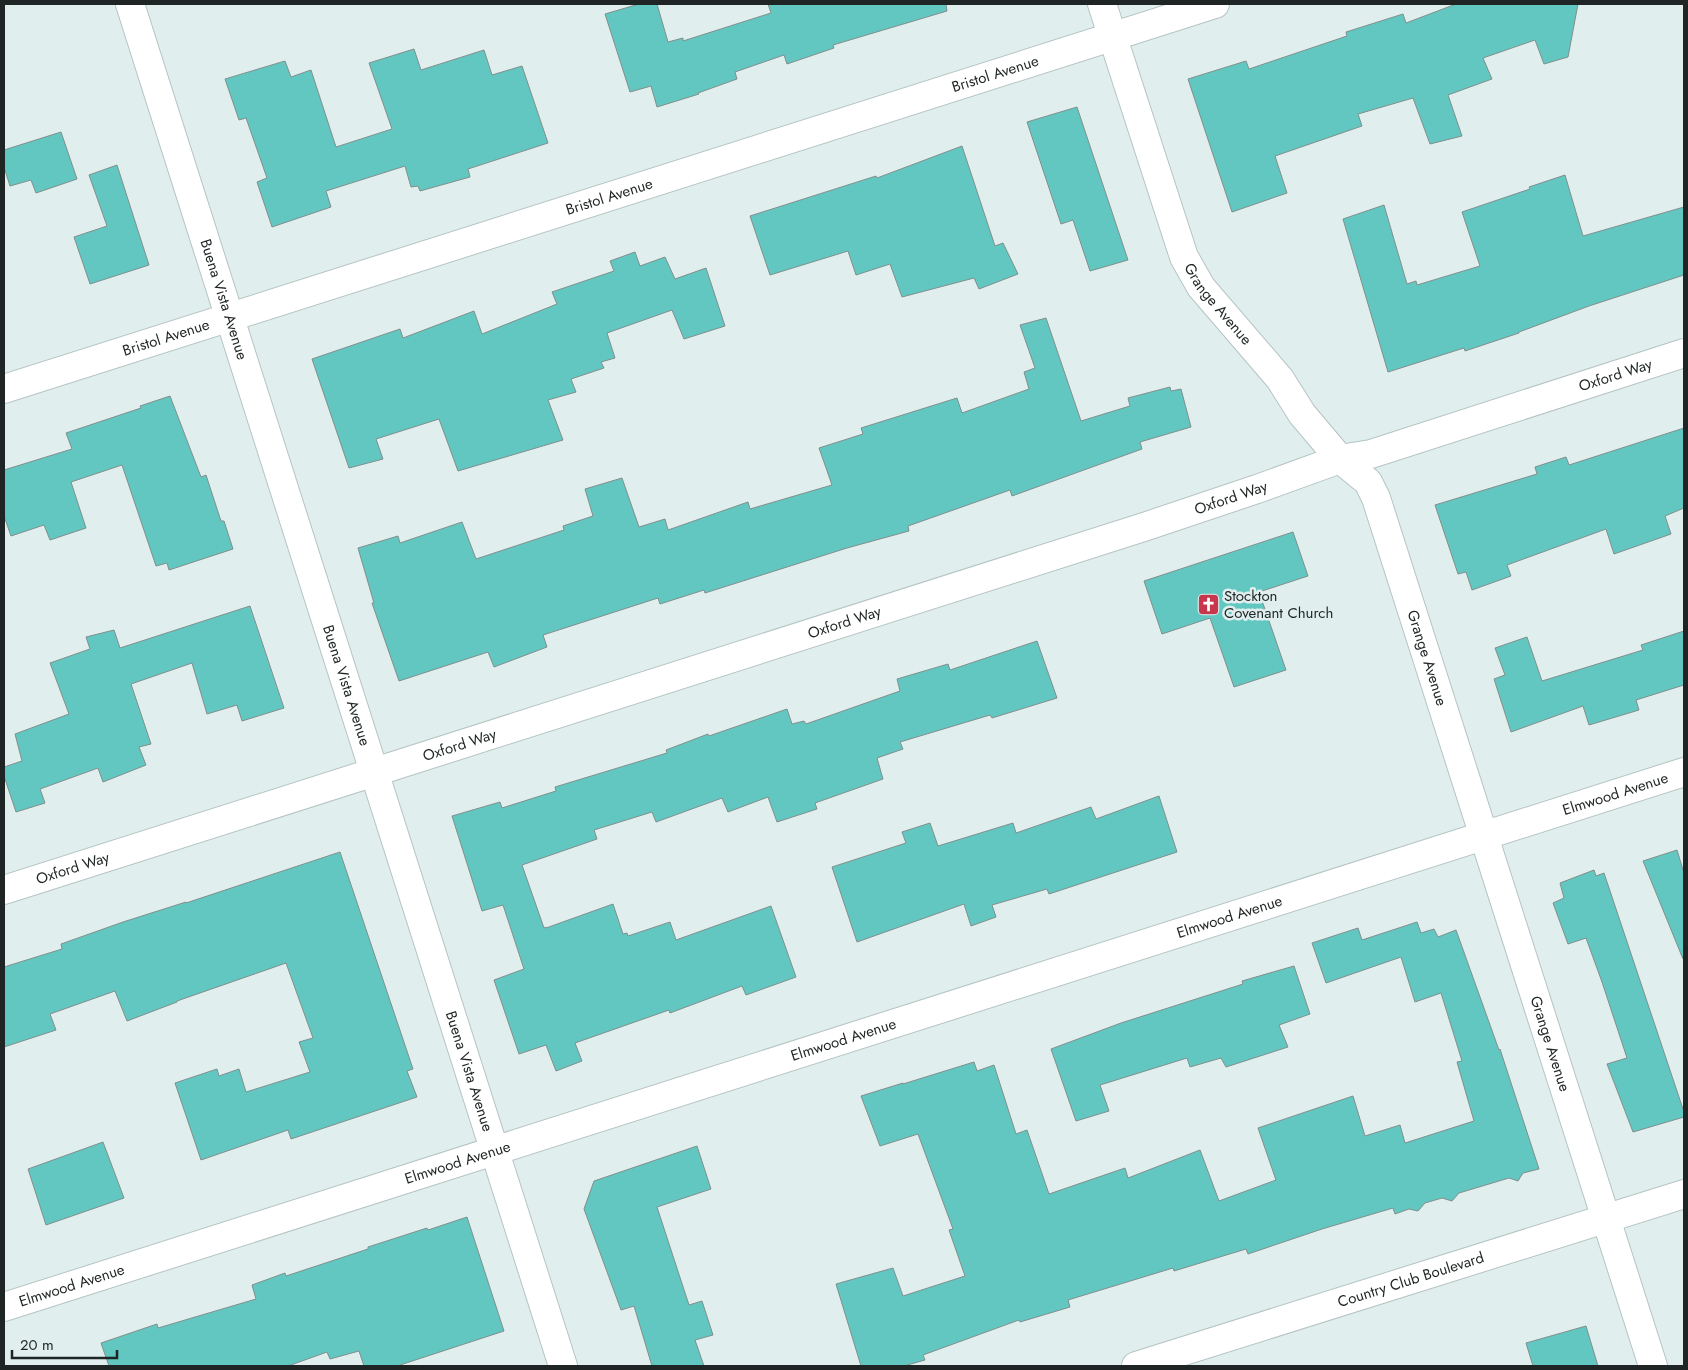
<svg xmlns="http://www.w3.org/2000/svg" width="1688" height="1370" font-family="Jost,sans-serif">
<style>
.building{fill:#61c7c0;stroke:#818f8d}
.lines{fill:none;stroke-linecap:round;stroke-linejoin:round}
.minor-casing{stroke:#b5c4c3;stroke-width:30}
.tertiary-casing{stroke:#b5c4c3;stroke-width:30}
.minor{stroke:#fff;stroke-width:28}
.tertiary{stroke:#fff;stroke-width:28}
.labels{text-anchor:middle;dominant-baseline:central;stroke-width:5;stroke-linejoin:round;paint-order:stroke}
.street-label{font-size:15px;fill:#1f2424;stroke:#e0efee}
.poi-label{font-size:15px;fill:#1f2424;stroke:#e0efee;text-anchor:start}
</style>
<rect width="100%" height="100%" fill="#e0efee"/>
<g class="building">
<polygon points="639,4 657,4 668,42 683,38 683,41 771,13 768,4 946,4 947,11 833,45 834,48 787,64 784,55 735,72 737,79 698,93 699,94 657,107 651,86 630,92 605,14"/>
<polygon points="1456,4 1578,4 1568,57 1544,64 1535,40 1483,58 1492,79 1448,95 1462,136 1430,144 1413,98 1358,114 1362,126 1275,156 1287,193 1232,212 1188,79 1246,61 1249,69 1347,36 1346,32 1403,14 1406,23"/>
<polygon points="414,49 421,70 484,50 492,75 522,66 548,143 468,169 470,177 420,191 418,186 411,187 405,166 326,191 331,207 272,227 257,182 267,178 246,118 239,120 225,79 285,61 291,77 311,70 336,147 392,129 369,63"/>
<polygon points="1077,107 1128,260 1090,271 1073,220 1061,224 1027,122"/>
<polygon points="61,132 77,179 36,193 31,180 10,186 4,167 4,150"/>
<polygon points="962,146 995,246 1003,243 1018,274 979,289 974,278 902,297 890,264 856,275 848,251 770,275 750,216 876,176 877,178"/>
<polygon points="117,165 149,265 90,284 74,237 107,226 89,175"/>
<polygon points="1565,175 1583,236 1684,207 1684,275 1589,306 1519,332 1519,333 1465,351 1464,348 1388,372 1343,219 1384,205 1407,284 1416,281 1417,285 1480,266 1462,212 1530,189 1529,187"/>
<polygon points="635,252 640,266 665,257 675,279 706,268 725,326 684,339 672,310 607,333 615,358 601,362 604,368 571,379 576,392 548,400 563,440 458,471 439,419 376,439 383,459 349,468 312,359 400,329 403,338 474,311 482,334 557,304 552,292 614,271 610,261"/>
<polygon points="1046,318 1081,421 1130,406 1128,398 1170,387 1171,391 1181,389 1191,427 1140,442 1142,449 1012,496 1010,490 908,526 909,531 847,548 705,593 704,590 660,604 658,598 543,635 547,647 494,667 488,652 399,681 372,603 374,603 358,548 398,536 400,543 462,522 476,559 564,530 563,526 593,516 585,489 622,478 639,527 665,519 668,530 748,502 750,509 832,485 819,448 863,434 861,428 957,398 962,413 1029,389 1024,372 1035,368 1020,325"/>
<polygon points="170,396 201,477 206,475 221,521 224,521 233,549 169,570 167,563 156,566 122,465 71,482 86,528 50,540 44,525 11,536 4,516 4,470 72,449 66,433 141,408 140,406"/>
<polygon points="1684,428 1684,508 1665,516 1671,534 1614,554 1606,529 1507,565 1511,576 1472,590 1466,572 1458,574 1435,505 1537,474 1535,467 1566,457 1569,465"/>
<polygon points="1293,532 1308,576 1259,592 1286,670 1234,687 1210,618 1162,634 1144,581"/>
<polygon points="250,606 284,708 242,721 237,705 207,714 192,663 131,684 151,744 139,747 146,765 103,782 98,768 40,789 45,803 16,812 4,776 4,767 22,761 15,734 69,714 50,663 90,649 86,637 114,630 120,648"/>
<polygon points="1684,631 1684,685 1636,700 1639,710 1589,725 1583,706 1511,732 1494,679 1505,675 1495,648 1527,637 1542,681 1643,650 1641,645"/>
<polygon points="1037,641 1057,698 992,718 990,715 900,742 903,749 877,758 883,779 815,803 817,809 777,822 768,797 728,812 722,798 656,822 652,812 594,830 597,839 522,865 544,928 546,927 546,928 613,904 623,934 627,933 628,936 670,922 676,940 771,906 796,977 746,995 742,986 670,1013 669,1010 575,1043 582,1061 556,1071 546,1045 519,1054 494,980 524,969 503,905 482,911 452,816 500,802 502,808 556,791 555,787 667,753 666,750 708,734 709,736 787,709 792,724 804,721 806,724 900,691 897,679 948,664 950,670"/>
<polygon points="1159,796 1177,852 1049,894 1047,889 992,905 996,917 971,926 964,904 857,942 832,867 906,843 902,832 930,823 938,846 1013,823 1016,833 1091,807 1096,819"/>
<polygon points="1677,850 1684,873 1684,959 1683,959 1643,861"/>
<polygon points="340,852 413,1069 407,1071 417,1097 291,1139 288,1130 201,1160 175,1083 217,1069 219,1076 239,1069 246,1092 310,1072 299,1042 313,1038 286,963 177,1001 177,1002 127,1021 115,991 50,1014 56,1030 4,1047 4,967 62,949 61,944 123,922 186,902 186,903"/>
<polygon points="1594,870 1596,876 1604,873 1684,1112 1684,1117 1633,1132 1607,1064 1627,1058 1602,982 1586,938 1568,944 1553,903 1564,898 1560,883"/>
<polygon points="1417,922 1421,933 1434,929 1438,937 1456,930 1499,1050 1500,1049 1539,1169 1523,1173 1518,1181 1509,1178 1459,1193 1452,1201 1442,1198 1425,1203 1418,1211 1409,1209 1395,1214 1393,1208 1322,1229 1248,1254 1246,1249 1174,1271 1173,1268 1068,1300 1070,1307 1020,1322 1019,1320 923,1355 925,1360 904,1366 861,1366 836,1284 893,1268 903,1296 965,1276 949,1230 953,1229 918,1134 880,1146 861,1096 903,1083 903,1084 974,1062 977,1071 994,1065 1016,1134 1027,1130 1049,1194 1125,1168 1128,1178 1200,1150 1219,1201 1276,1180 1258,1128 1353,1096 1365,1136 1400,1125 1405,1143 1474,1121 1457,1062 1462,1061 1441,993 1415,1002 1401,957 1326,983 1312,943 1358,928 1362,940"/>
<polygon points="1294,966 1310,1014 1279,1025 1288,1047 1226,1067 1221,1058 1190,1067 1187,1058 1100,1085 1109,1111 1076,1121 1051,1049 1121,1023 1243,984 1242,981"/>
<polygon points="103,1142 124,1198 46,1225 28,1169"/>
<polygon points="697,1146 711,1189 657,1207 689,1305 702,1301 713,1335 695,1340 704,1366 652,1366 634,1306 621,1310 584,1209 594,1181"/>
<polygon points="467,1217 504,1331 397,1366 364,1366 359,1351 330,1359 327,1352 288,1366 109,1366 101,1343 157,1324 158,1328 256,1299 252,1285 285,1273 286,1276 368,1249 368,1247 427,1228 428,1230"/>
<polygon points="1586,1326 1598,1366 1533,1366 1526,1343"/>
</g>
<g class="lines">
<defs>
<g id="minor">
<path id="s1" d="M130,4l433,1362"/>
<path id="s2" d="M1102,4l82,253 17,30 79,92 22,35 38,45 28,23 8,16 277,868"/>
<path id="s3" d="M4,389l1211,-385"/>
<path id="s4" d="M4,890l1143,-364 110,-37 83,-30 31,-5 313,-101"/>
<path id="s5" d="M4,1307l1680,-535"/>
</g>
<g id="tertiary">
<path id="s6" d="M1136,1366l548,-172"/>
</g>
</defs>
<use href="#minor" class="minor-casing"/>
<use href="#tertiary" class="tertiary-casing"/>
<use href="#minor" class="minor"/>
<use href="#tertiary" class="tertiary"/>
</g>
<defs>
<symbol id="church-square" viewBox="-11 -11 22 22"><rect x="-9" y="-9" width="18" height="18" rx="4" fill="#c7364d" stroke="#e0efee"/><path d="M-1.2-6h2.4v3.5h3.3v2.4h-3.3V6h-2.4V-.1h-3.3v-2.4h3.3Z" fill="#fff"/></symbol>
</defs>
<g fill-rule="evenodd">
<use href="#church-square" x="1196" y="592" width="25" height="25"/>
</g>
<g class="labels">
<g class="street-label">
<text stroke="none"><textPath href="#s3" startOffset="1040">Bristol Avenue</textPath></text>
<text stroke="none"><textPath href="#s3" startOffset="635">Bristol Avenue</textPath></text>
<text stroke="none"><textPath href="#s1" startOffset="310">Buena Vista Avenue</textPath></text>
<text stroke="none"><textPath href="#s2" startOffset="324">Grange Avenue</textPath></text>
<text stroke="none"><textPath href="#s3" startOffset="170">Bristol Avenue</textPath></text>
<text stroke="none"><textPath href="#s4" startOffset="1692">Oxford Way</textPath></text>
<text stroke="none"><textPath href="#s4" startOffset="1288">Oxford Way</textPath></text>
<text stroke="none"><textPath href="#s4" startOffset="882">Oxford Way</textPath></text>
<text stroke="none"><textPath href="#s2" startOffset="744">Grange Avenue</textPath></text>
<text stroke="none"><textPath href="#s1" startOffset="715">Buena Vista Avenue</textPath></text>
<text stroke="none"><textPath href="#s4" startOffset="478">Oxford Way</textPath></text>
<text stroke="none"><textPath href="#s5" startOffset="1691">Elmwood Avenue</textPath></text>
<text stroke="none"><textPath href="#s4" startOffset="72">Oxford Way</textPath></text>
<text stroke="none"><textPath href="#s5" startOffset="1286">Elmwood Avenue</textPath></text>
<text stroke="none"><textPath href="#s5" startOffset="881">Elmwood Avenue</textPath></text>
<text stroke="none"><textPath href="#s2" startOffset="1149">Grange Avenue</textPath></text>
<text stroke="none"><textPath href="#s1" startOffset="1120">Buena Vista Avenue</textPath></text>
<text stroke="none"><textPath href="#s5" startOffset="476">Elmwood Avenue</textPath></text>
<text stroke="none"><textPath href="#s6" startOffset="288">Country Club Boulevard</textPath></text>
<text stroke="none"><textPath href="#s5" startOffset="71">Elmwood Avenue</textPath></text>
</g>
<g class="poi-label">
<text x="1224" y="596">Stockton<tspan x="1224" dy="17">Covenant Church</tspan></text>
</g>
</g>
<rect width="1688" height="1370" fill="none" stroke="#1f2424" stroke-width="10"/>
<path d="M12 1350v8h105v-8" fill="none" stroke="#1f2424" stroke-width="2.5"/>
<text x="20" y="1350" font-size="15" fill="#1f2424" stroke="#e0efee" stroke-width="4" paint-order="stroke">20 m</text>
</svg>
